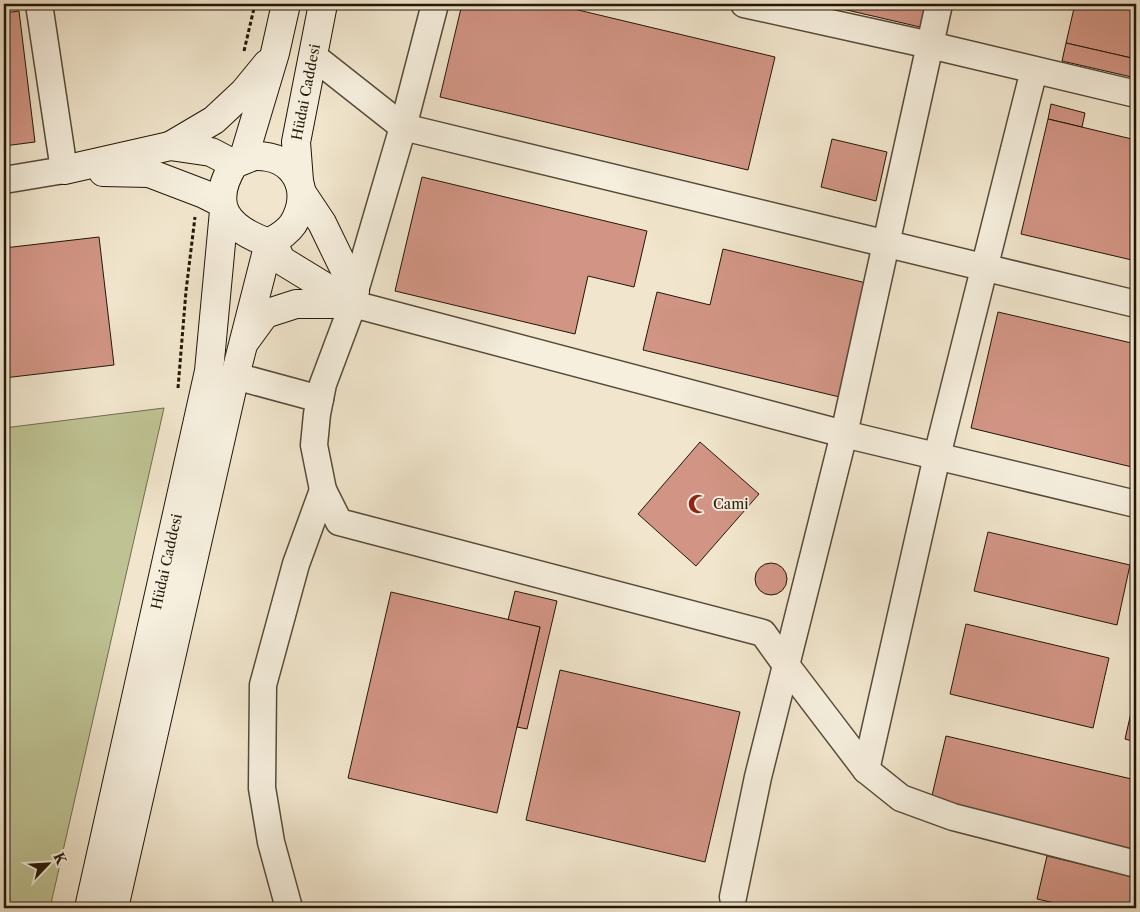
<svg xmlns="http://www.w3.org/2000/svg" width="1140" height="912" font-family="'Libre Caslon Text',serif">
<style>
.green{fill:#bfc394;stroke:#706d4e}
.building{fill:#d29585;stroke:#221708}
.lines{fill:none;stroke-linecap:round;stroke-linejoin:round}
.street-casing{stroke:#564b39;stroke-width:29}
.secondary-casing{stroke:#221708;stroke-width:30}
.path{stroke:#221708;stroke-width:3;stroke-dasharray:4 2.5;stroke-linecap:butt}
.street{stroke:#f6efde;stroke-width:26}
.secondary{stroke:#f6efde;stroke-width:28}
.labels{text-anchor:middle;dominant-baseline:central;stroke-width:4;stroke-linejoin:round;paint-order:stroke}
.street-label{font-size:14px;fill:#221708;stroke:#f6efde}
.poi-label{font-size:14px;fill:#221708;stroke:#f6efde;text-anchor:start}
</style>
<rect width="100%" height="100%" fill="#f1e6cd"/>
<filter id="stains"><feTurbulence type="fractalNoise" baseFrequency=".004" numOctaves="4"/><feColorMatrix values="0 0 0 0 .2 0 0 0 0 .09 0 0 0 0 .02 0 0 0 .5 -.17"/></filter>
<radialGradient id="worn" r=".72"><stop offset=".6" stop-color="#630" stop-opacity="0"/><stop offset="1" stop-color="#630" stop-opacity=".3"/></radialGradient>
<polygon class="green" points="164,408 50,908 4,908 4,428"/>
<g class="building">
<polygon points="462,4 553,4 775,57 748,170 440,97"/>
<polygon points="821,4 902,4 937,12 933,30"/>
<polygon points="902,4 939,4 937,12"/>
<polygon points="1075,4 1136,4 1136,59 1066,43"/>
<polygon points="19,11 35,142 4,146 4,13"/>
<polygon points="1066,43 1136,59 1136,78 1062,61"/>
<polygon points="1051,104 1085,113 1082,127 1048,119"/>
<polygon points="1048,119 1136,140 1136,261 1021,234"/>
<polygon points="832,139 887,152 876,201 821,187"/>
<polygon points="422,177 647,231 634,287 588,276 575,334 395,291"/>
<polygon points="99,237 114,365 4,378 4,248"/>
<polygon points="723,249 875,285 848,399 643,350 657,292 710,305"/>
<polygon points="998,312 1136,344 1136,468 971,428"/>
<polygon points="700,442 759,494 696,566 638,514"/>
<polygon points="988,532 1130,565 1117,625 974,591"/>
<circle cx="771" cy="579" r="16"/>
<polygon points="515,591 557,601 527,729 517,727 540,627 508,620"/>
<polygon points="391,592 540,627 497,813 348,778"/>
<polygon points="966,624 1109,658 1093,728 950,694"/>
<polygon points="560,670 740,712 705,862 526,820"/>
<polygon points="1136,691 1136,742 1125,739"/>
<polygon points="946,736 1136,780 1136,852 930,804"/>
<polygon points="1047,856 1136,877 1136,908 1077,908 1037,899"/>
</g>
<g class="lines">
<defs>
<g id="street">
<polyline points="435,4 403,127 355,291 353,304 844,434 1136,504"/>
<polyline points="744,4 930,45 1136,94"/>
<polyline points="313,56 403,127 1136,304"/>
<polyline points="4,180 64,170 39,4"/>
<polyline points="353,304 323,384 317,414 314,445 323,490 339,522 763,633 786,665 866,770 937,456 1034,70"/>
<polyline points="235,376 320,399"/>
<polyline points="866,770 901,798 953,817 1136,864"/>
<polyline points="733,897 758,777 844,434 939,4"/>
<polyline points="289,908 271,842 262,788 263,685 296,564 323,490"/>
</g>
<g id="secondary">
<polyline points="170,146 214,120 244,92 267,64"/>
<path d="M254,156c40,-2 60,34 39,68 -6,9 -16,14 -24,19 -42,-15 -61,-37 -35,-79z"/>
<polyline points="243,160 275,53 286,4"/>
<polyline points="64,170 170,146 211,152 234,164"/>
<polyline points="103,172 149,173 204,194 222,203"/>
<path id="s1" d="M299,181l-3,-39 27,-138"/>
<polyline points="302,193 322,223 355,291"/>
<polyline points="274,240 276,249 281,260 353,304"/>
<polyline points="246,340 265,314 296,304 353,304"/>
<path id="s2" d="M89,908l120,-537 15,-160"/>
<polyline points="114,908 235,376 269,243"/>
</g>
</defs>
<use href="#street" class="street-casing"/>
<use href="#secondary" class="secondary-casing"/>
<g class="path">
<polyline points="244,51 255,4"/>
<polyline points="178,388 186,291 195,217"/>
</g>
<use href="#street" class="street"/>
<use href="#secondary" class="secondary"/>
</g>
<defs>
<symbol id="mosque-bare" viewBox="-9 -9 18 18"><path d="M3.5-4.9A6 6 0 1 0 3.5 4.9A5 5 0 1 1 3.5-4.9Z" fill="#8f2418" stroke="#f6efde" stroke-width="2.5" paint-order="stroke"/></symbol>
</defs>
<g fill-rule="evenodd">
<use href="#mosque-bare" x="684" y="490" width="28" height="28"/>
</g>
<g class="labels">
<g class="street-label">
<text stroke="none"><textPath href="#s1" startOffset="90">Hüdai Caddesi</textPath></text>
<text stroke="none"><textPath href="#s2" startOffset="355">Hüdai Caddesi</textPath></text>
</g>
<g class="poi-label">
<text x="713" y="504">Cami</text>
</g>
</g>
<rect width="1140" height="912" fill="none" stroke="#f1e6cd" stroke-width="20"/>
<rect x="5" y="5" width="1130" height="902" fill="none" stroke="#221708" stroke-width="2.5"/>
<rect x="10" y="10" width="1120" height="892" fill="none" stroke="#221708"/>
<g transform="translate(48 864) rotate(65)" stroke="#f6efde" stroke-width="4" paint-order="stroke">
<path d="M0-4L9 19L0 12L-9 19Z" fill="#221708"/>
<text y="-8" font-size="14" font-weight="bold" text-anchor="middle" fill="#221708">K</text>
</g>
<rect width="100%" height="100%" filter="url(#stains)"/>
<rect width="100%" height="100%" fill="url(#worn)"/>
</svg>
